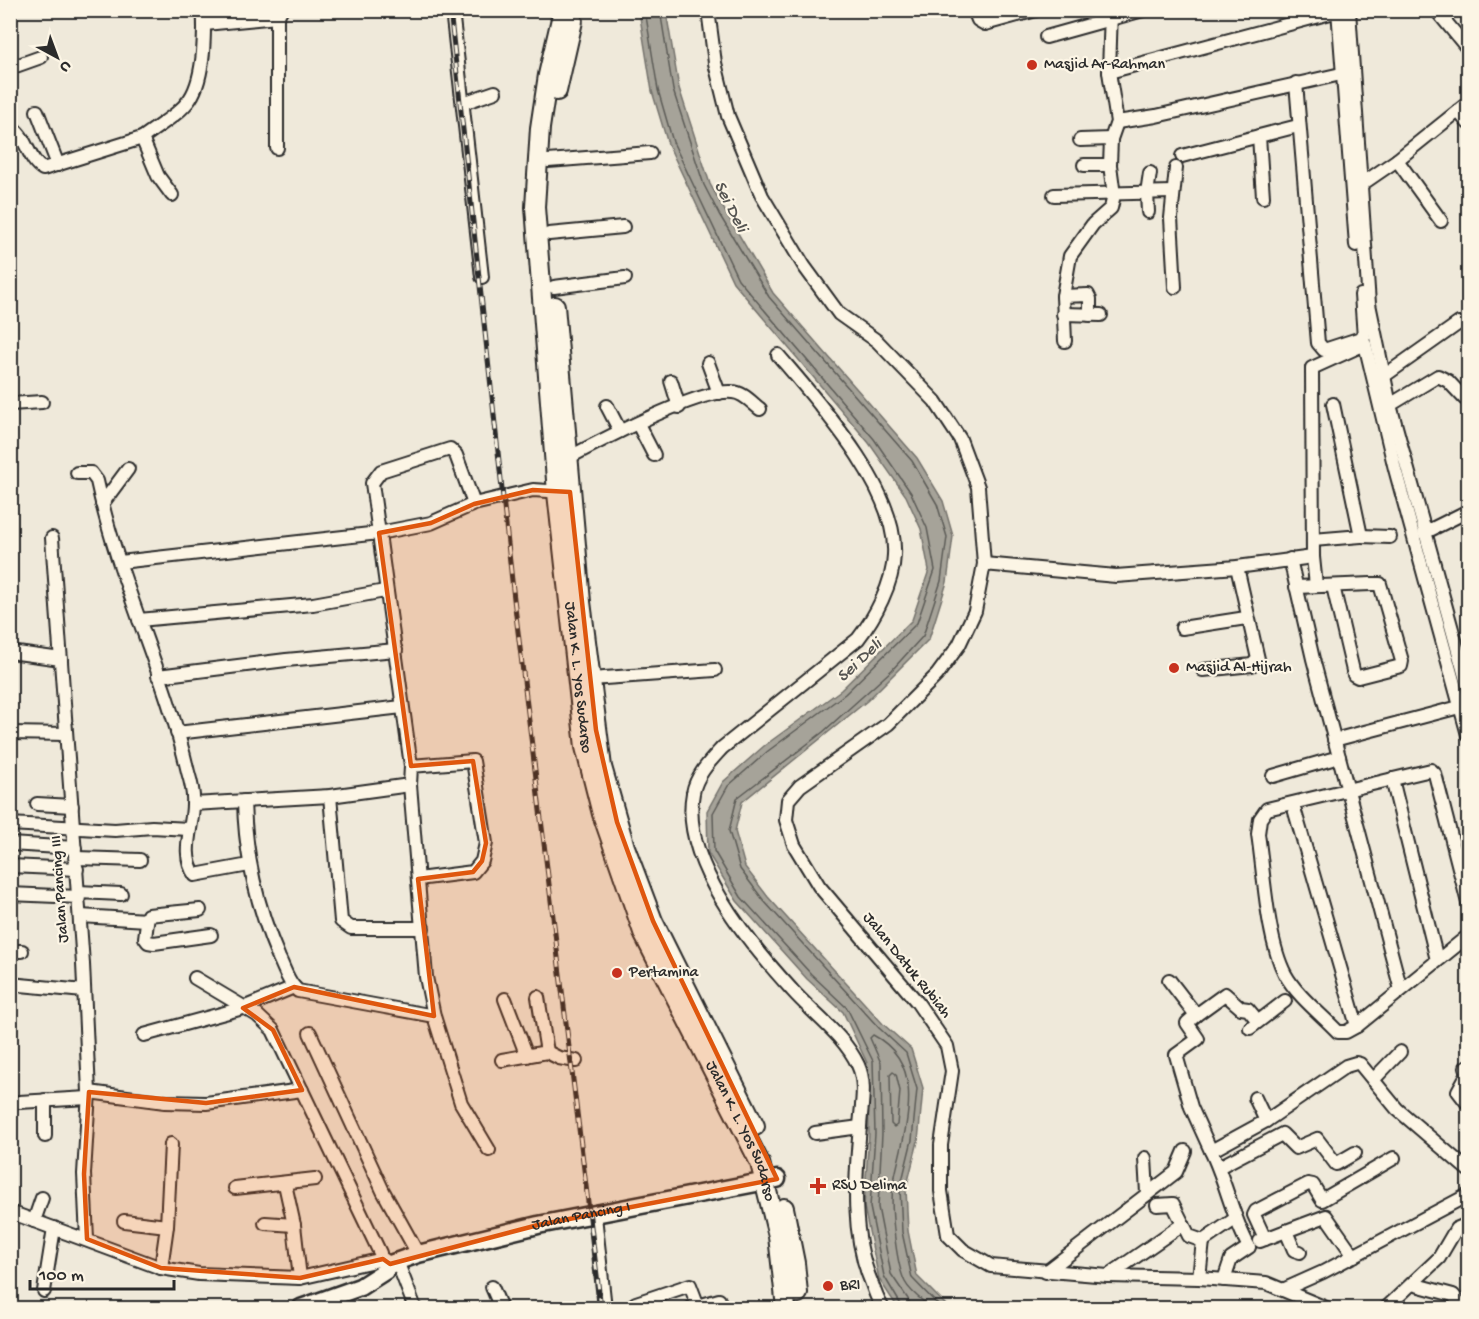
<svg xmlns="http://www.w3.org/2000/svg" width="1479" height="1319" font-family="'Gochi Hand',sans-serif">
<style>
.water{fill:#a6a399;stroke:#75736d;stroke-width:1.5}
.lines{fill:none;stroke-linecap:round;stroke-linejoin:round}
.shore{stroke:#5c5b57;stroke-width:1.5}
.minor-casing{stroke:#2b2b2b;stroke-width:16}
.major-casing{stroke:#2b2b2b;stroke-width:21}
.highway-casing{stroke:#2b2b2b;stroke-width:22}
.minor{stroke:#fcf5e5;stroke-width:12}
.major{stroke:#fcf5e5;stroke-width:16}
.highway{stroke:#fcf5e5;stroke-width:18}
.rail-casing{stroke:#2b2b2b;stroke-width:5}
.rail{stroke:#fcf5e5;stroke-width:3;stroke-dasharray:9;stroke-linecap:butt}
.marked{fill:#df570e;fill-opacity:0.2;stroke:#df570e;stroke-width:4.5;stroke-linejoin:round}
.poi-dot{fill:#c8321e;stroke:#fcf5e5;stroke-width:2}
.labels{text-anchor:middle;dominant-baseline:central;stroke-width:4.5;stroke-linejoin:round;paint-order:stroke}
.poi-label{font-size:16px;fill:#2b2b2b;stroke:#fcf5e5;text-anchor:start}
.street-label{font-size:16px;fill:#2b2b2b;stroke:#fcf5e5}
.water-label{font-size:18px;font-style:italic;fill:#565552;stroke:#fcf5e5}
</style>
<rect width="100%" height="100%" fill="#efe9da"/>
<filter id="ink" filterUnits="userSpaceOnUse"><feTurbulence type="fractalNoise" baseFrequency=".0167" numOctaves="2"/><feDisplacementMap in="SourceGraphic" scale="12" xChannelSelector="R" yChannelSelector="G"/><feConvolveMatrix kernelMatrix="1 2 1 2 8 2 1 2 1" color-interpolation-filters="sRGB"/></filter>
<g filter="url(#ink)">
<polygon class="water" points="639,11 666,11 679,88 710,184 725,211 773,293 917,458 943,501 953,536 947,582 929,639 867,701 742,802 735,831 745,867 768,897 883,1024 911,1049 923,1088 918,1141 906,1189 908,1231 917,1276 946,1305 959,1308 898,1308 879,1279 864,1207 869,1134 867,1063 843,1012 807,979 737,901 708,853 707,811 723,782 764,746 841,690 912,620 929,570 921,529 906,496 869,443 733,282 668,144 652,91"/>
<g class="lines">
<g class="shore">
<polyline points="645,10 658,90 673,142 738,279 874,439 911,493 927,528 935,570 917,623 845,694 768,751 728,786 713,813 714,851 741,897 811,974 847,1008 873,1061 875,1134 870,1207 884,1276 903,1308"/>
<polyline points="660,10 673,90 704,185 719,214 769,297 912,461 937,504 947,537 941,581 923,636 892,670 823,732 737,798 729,831 740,869 764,901 879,1028 906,1053 917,1089 912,1140 900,1189 902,1232 912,1278 941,1308"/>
<polygon points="893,1072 896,1074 900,1091 897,1125 894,1127 891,1124 890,1075"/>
<path d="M911,1308l-3,-9 -17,-25 -13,-67 4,-73 -1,-71 -11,-25 3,-3c59,31 29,101 20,151 -3,20 3,78 12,96 5,10 18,19 26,26"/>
</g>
<defs>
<g id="minor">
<polyline points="452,10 482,277"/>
<polyline points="708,10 715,63 728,116 762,196 804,266 839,314 877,341 935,401 960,439 978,487 984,564 975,611 959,645 937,675 888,724 800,786 788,800 786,820 794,845 819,886 917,1002 947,1046 952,1071 941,1145 941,1191 948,1235 963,1250 991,1266 1108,1276 1199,1278 1266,1283 1326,1308"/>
<polyline points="974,10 978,20 985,24 1036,10"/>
<polyline points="1338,10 1356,245"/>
<polyline points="1349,10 1369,304 1390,405 1468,687"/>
<polyline points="1436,10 1468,49"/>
<polyline points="205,24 277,17"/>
<polyline points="1046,37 1143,10"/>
<polyline points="10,68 41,57"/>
<polyline points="1109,72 1338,11"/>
<polyline points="1296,83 1318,343 1324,350 1364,337 1361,295"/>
<polyline points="463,103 495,92"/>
<polyline points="37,111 58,165"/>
<polyline points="1458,111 1468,123"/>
<polyline points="1117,122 1156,116 1341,74"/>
<path d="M10,127c17,7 17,33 33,42l99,-31"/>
<polyline points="1080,140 1111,139"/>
<polyline points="277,148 277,17 281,10"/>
<polyline points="1182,156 1259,136"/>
<polyline points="1397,160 1441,221"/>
<polyline points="548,161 650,153"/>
<polyline points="1084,165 1110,165"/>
<polyline points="1362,184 1397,160 1468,103"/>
<path d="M172,195l-14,-19 -16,-38c41,-30 56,-32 61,-86 1,-14 2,-28 0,-42"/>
<polyline points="1054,195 1172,192"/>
<polyline points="1263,197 1259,136 1298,126"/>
<polyline points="1148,212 1147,193 1150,173"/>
<polyline points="549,234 623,227"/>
<polyline points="554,287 625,278"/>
<polyline points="1175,287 1171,218 1176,168"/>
<polyline points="1063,296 1088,295 1090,299 1090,315"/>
<polyline points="1063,314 1101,315"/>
<polyline points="1065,341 1063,296 1070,256 1093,224 1111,208 1114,195 1110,165 1111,139 1117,122 1109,72 1111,10"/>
<path d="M778,355c41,48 120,135 116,200 -1,29 -19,62 -36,84l-136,109c-11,12 -26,27 -29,45 -13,68 56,150 99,197 21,24 52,45 66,75 9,19 3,42 2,62 -5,53 -9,108 12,157 3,8 6,18 11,24"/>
<polyline points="708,363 719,393"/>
<polyline points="1384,376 1459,323"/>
<polyline points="671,381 679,407"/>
<polyline points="10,404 42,402"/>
<polyline points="1390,405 1438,376 1448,381 1465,399"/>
<polyline points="607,406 620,431"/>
<polyline points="638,424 654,455"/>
<path d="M568,458c32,-17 131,-69 164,-66 11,0 20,11 28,17"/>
<path d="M77,473h14l6,8c21,100 68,192 91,291 3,10 6,22 5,32 0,23 -13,50 2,71l54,-10"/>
<polyline points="102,504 128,469"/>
<polyline points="474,504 456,455 450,449 381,471 372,483 411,766 410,785 426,977 434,1016 461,1103 489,1150"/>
<polyline points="1424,533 1468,511"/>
<polyline points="1361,536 1390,537"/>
<polyline points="52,538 83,964 89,1092 84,1174 87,1239"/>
<polyline points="1313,540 1361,536 1333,404"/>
<polyline points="1313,557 1316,586"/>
<polyline points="1290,559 1313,659 1401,990"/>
<polyline points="120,562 379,533 431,523 474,504 533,490 563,492"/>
<polyline points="984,564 1116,576 1237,567 1313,557 1312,368 1365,344 1395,469 1468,735"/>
<polyline points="1296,587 1371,584 1380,584 1402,661 1401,666 1358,677 1354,675 1333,586"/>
<polyline points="139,620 313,604 385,591"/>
<polyline points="1182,628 1246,618"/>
<polyline points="10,652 61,659"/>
<polyline points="1203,670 1252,665 1258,659 1237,567"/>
<polyline points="158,676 286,660 396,650"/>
<polyline points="591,679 715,670"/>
<polyline points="10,733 66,734"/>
<polyline points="177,733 402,707"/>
<polyline points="1334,740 1467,705"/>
<polyline points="411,766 473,761 486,843 482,861 473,872 418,879"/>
<polyline points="1273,776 1339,757"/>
<polyline points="1392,779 1437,960"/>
<polyline points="330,796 341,921 351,928 423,928"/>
<path d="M244,801c1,55 13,106 35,157 5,10 8,21 15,29l4,4 136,25"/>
<polyline points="37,804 72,806"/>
<polyline points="193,804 330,796 410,785"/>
<polyline points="1293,805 1357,1026"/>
<polyline points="10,824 115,830 152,827 189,829"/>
<polyline points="10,844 75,848"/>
<polyline points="76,858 140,860"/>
<polyline points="10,866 77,869"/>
<polyline points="78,892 121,894"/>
<polyline points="10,894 79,897"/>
<path d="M1468,903l-33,-129 -4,-4 -164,39 -7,10 -2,15c6,39 9,106 27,140 12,22 36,40 53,58h8l11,-6 111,-90"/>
<polyline points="200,910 148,915 145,938 148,942 154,943 211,935"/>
<polyline points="80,916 147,920"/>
<polyline points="10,951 22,951"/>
<polyline points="195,978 257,1015 273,1030 380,1253"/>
<polyline points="1169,980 1196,1015 1225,994 1241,1008 1248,1009 1258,1021"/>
<polyline points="10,984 84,991"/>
<polyline points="505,999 527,1056"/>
<polyline points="1196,1015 1187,1023 1198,1039 1176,1055 1191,1107 1211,1151 1266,1121 1346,1066 1356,1063 1360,1064 1397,1109 1468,1170"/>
<polyline points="1250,1028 1285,1001"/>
<polyline points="310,1033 383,1191 418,1254"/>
<polyline points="144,1035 243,1008 294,987"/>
<polyline points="547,1052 559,1058 576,1061"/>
<polyline points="502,1060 547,1052 538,997"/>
<polyline points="1466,1067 1468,1073 1458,1091 1468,1104"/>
<polyline points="1373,1080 1400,1052"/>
<polyline points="89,1092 165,1102 206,1103 302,1090"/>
<polyline points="1255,1098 1266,1121"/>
<polyline points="45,1100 45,1136"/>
<polyline points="19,1102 88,1098"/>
<polyline points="815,1133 860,1127"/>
<path d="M1211,1151c15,31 21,65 38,96l-18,12 -7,21"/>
<polyline points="1145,1158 1147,1193"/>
<polyline points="1219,1167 1282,1134 1296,1148 1317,1139 1336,1164 1355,1153"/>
<polyline points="285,1184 294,1225 300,1278"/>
<polyline points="235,1188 315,1179"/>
<polyline points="10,1212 161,1268 199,1274 300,1278 383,1259 390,1264"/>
<polyline points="595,1216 605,1308"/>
<polyline points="34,1221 42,1198"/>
<polyline points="124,1221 167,1226"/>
<polyline points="265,1223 294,1225"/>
<polyline points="1183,1224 1189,1236 1203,1241 1235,1219"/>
<polyline points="1286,1231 1326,1216 1354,1256"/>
<polyline points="1265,1239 1254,1215 1256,1211 1308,1184 1313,1185 1322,1200 1394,1158"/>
<polyline points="1260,1241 1286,1231 1294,1250 1300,1252"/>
<polyline points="397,1261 415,1308"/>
<polyline points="161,1268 167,1226 171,1144"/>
<polyline points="1046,1272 1176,1172 1185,1151"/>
<polyline points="1108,1276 1183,1224 1173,1204 1157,1205"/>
<polyline points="1199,1278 1203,1241"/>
<polyline points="1412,1284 1453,1295 1464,1308"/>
<polyline points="492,1287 501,1308"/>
<polyline points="1285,1289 1323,1272 1468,1195"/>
<polyline points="44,1291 54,1228"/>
<polyline points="629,1308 636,1303 690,1285 698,1306"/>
<polyline points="691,1308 719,1300"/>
<polyline points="1386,1308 1439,1258 1456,1229 1468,1224"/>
</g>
<g id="major">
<path id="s1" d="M301,1308l59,-21 25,-16 5,-7 28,-10 120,-29 239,-46"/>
</g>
<g id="highway">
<path id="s2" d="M563,10l-15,65 -8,53 -5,79 22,286 28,254 17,67 42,121 116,228 18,73 8,72"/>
<polyline points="557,91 573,21"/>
<polyline points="555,306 581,602 602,767 625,847 653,921 755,1126"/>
<polyline points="784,1208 795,1263 798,1293"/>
</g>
</defs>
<use href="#minor" class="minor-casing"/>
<use href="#major" class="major-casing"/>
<use href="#highway" class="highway-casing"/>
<use href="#minor" class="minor"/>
<use href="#major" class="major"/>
<use href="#highway" class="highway"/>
<defs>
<polyline id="rail" points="450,10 514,599 601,1308"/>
</defs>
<use href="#rail" class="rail-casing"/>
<use href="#rail" class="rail"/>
</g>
</g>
<path class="marked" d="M533,490l37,2 26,238 21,92 36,99 124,258 -239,46 -148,39 -7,-5 -83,19 -139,-10 -74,-29 -3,-65 5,-82 117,11 96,-13 -29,-60 -30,-22 51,-21 140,29 -16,-137 55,-7 9,-11 4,-18 -13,-82 -62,5 -32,-233 52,-10 43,-19z"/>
<g class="poi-dot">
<circle cx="1032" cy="65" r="6"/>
<circle cx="1174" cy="668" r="6"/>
<circle cx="617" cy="973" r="6"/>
<path d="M815 1177h6v6h6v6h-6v6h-6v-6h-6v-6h6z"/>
<circle cx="828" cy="1286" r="6"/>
</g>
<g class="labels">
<g class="poi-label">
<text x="1044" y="65">Masjid Ar-Rahman</text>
<text x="1186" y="668">Masjid Al-Hijrah</text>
<text x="629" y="973">Pertamina</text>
<text x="832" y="1186">RSU Delima</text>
<text x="840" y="1286">BRI</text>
</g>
<g class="street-label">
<text stroke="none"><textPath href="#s2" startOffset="672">Jalan K. L. Yos Sudarso</textPath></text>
<text transform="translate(61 889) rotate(-94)">Jalan Pancing III</text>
<text transform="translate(906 966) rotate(51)">Jalan Datuk Rubiah</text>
<text stroke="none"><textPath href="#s2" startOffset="1158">Jalan K. L. Yos Sudarso</textPath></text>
<text stroke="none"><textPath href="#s1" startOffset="298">Jalan Pancing I</textPath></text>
</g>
<g class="water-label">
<text transform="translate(730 207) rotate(63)">Sei Deli</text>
<text transform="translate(860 661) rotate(-43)">Sei Deli</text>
</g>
</g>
<rect width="1479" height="1319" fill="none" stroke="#fcf5e5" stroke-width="36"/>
<rect x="18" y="18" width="1443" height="1283" fill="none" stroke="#2b2b2b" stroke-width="2" filter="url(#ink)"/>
<g transform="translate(57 57) rotate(139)" stroke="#fcf5e5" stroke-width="4.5" paint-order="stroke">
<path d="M0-4.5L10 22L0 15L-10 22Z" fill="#2b2b2b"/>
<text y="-9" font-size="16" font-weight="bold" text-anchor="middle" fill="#2b2b2b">U</text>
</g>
<path d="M30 1280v9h144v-9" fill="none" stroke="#2b2b2b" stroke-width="3"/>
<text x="39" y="1280" font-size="18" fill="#2b2b2b" stroke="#fcf5e5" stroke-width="4.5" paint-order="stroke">100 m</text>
</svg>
